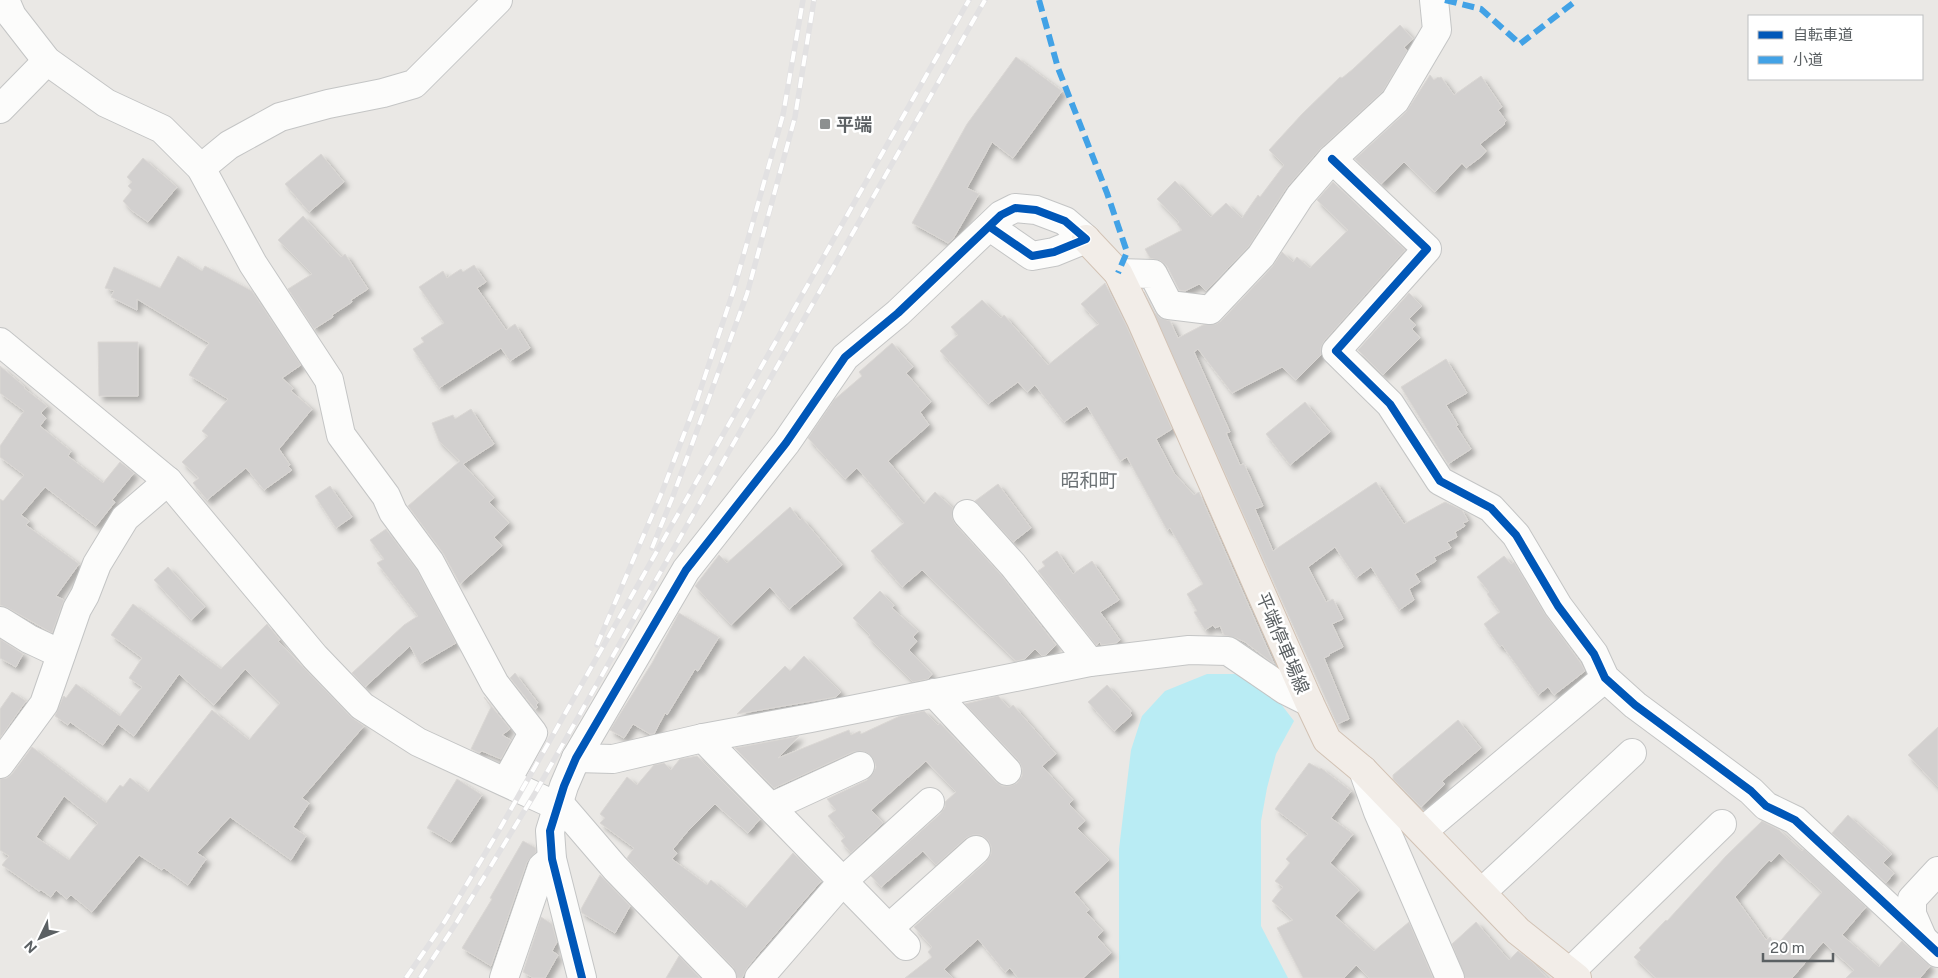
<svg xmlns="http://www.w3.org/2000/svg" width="1938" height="978" font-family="'Public Sans','Noto Sans JP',sans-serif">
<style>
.water{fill:#b9ecf4}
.building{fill:#d2d0cf;stroke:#dad7d4;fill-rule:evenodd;filter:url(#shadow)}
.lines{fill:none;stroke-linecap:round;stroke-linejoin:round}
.minor-casing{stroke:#c4c5c5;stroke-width:30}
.major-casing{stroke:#d2c2b4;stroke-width:30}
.minor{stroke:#fcfcfb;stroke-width:28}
.major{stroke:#f2ede8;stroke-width:28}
.rail-casing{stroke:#e2e1e2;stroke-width:5.5}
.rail{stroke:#fff;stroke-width:4;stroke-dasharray:11;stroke-linecap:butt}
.quiet{stroke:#42a2e6;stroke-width:6;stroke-dasharray:12 6;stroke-linecap:butt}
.cycleway-casing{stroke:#fff;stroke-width:11}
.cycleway{stroke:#0057b8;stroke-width:8}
.poi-dot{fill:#8d9090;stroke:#fff;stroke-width:2}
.labels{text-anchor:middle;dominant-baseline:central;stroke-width:5;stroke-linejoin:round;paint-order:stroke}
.poi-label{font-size:18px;font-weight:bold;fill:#5b6063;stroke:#fff;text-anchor:start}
.street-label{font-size:18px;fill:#5b6063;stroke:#fff}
.neighbourhood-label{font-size:19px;fill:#6c7275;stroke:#fff}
</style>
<defs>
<filter id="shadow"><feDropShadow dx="4.5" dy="4.5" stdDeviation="2.5" flood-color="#0004"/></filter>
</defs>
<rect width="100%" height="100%" fill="#eae8e5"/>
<polygon class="water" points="1207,674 1235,674 1274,695 1294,721 1276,754 1267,788 1261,821 1261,926 1288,978 1119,978 1119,849 1131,750 1142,716 1165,691"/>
<g class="building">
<polygon points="1400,25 1413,39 1404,47 1407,51 1383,91 1320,149 1287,187 1249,246 1206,291 1199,284 1185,291 1179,290 1167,266 1161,261 1150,258 1145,249 1182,230 1177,224 1179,222 1157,199 1175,181 1211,217 1226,203 1242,218 1258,195 1260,197 1284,165 1269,150 1302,114 1340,77 1342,78 1353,69"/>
<polygon points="1016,57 1062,91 1013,158 992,142 967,188 979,194 953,239 948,243 912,223 967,124"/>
<polygon points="1430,75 1434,80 1438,77 1439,78 1441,77 1454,95 1481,76 1502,107 1498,110 1506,121 1504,123 1505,124 1480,144 1486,151 1482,156 1466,168 1462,163 1435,192 1404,162 1381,184 1355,159 1406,112"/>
<polygon points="321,154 344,182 309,212 285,184"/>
<polygon points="143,158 177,187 148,222 131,210 123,201 132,190 128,186 132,182 127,177"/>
<polygon points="1333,182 1405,250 1324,341 1321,347 1321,355 1296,380 1282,367 1232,393 1198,349 1194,352 1230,432 1226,433 1240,465 1244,464 1263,506 1255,509 1273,551 1376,482 1404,524 1445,502 1462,510 1468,521 1463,523 1465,526 1455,532 1457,537 1447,542 1451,548 1434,557 1436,561 1415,574 1420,582 1409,589 1414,600 1399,610 1371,567 1356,578 1335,547 1308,567 1326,602 1333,599 1343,619 1332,624 1343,647 1329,654 1330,655 1324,658 1349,719 1337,724 1144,292 1155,313 1160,318 1170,321 1178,338 1203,325 1216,324 1221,321 1272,267 1282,252 1293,262 1297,257 1310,268 1348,230 1317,200"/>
<polygon points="303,216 341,257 345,254 368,289 351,300 352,302 332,315 333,317 314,329 288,289 312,274 278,240"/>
<polygon points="178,256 202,271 205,266 252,291 301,365 282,378 293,388 291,391 312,409 279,449 290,465 288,466 292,470 264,490 246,468 207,500 193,483 199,478 182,462 208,436 202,431 228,399 189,375 209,343 137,299 137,310 111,297 114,291 105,288 114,267 160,288"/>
<polygon points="474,265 486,282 477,288 506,330 515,324 530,348 510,361 501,348 439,388 413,349 424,342 421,338 444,323 419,287 443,271 447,278 461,269 463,272"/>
<polygon points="1105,283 1127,327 1172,429 1156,439 1174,473 1194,495 1199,492 1274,664 1245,642 1236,638 1224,635 1220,626 1215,628 1213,625 1205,630 1194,612 1197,611 1187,594 1203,584 1170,528 1167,530 1127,457 1120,461 1087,406 1064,422 1035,385 1027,392 1018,382 988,404 940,351 958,335 951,327 982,300 1001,318 1004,315 1048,365 1099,324 1081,304"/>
<polygon points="1409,293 1422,306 1409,319 1416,325 1412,329 1420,338 1383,375 1358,350"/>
<polygon points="98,342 138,342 138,396 99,396"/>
<polygon points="892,343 913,367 906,373 931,402 920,412 929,425 888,461 924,504 935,492 953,508 952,517 955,524 1001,575 1056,645 1046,655 1042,656 1035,649 1025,659 1016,661 922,570 902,587 871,551 904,523 857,468 845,479 808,438 834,400 862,376 859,372"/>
<polygon points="1446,359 1467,393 1446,405 1458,425 1456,426 1471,449 1448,464 1401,387"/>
<polygon points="0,366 25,387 24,388 47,406 41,413 46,418 40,426 71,451 68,456 103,483 120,462 134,473 112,500 115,502 96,526 45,487 21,515 29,521 26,525 79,564 56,596 64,600 52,633 8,608 0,605 0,499 3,501 24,475 0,457 0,446 24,411 0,393"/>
<polygon points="1305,402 1330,432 1290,465 1266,434"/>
<polygon points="471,409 494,444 463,464 494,498 489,502 509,523 494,537 502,546 460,584 443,553 408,506 460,461 439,441 432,423 453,415 455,419"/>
<polygon points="998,484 1031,528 1013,542 975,501"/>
<polygon points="330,486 352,517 336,528 315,496"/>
<polygon points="790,507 800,520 802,518 842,565 789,609 770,587 731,625 695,586 719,555 727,563"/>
<polygon points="386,529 417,570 456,643 420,664 410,646 365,687 352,673 404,625 418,616 377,563 384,559 370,540"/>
<polygon points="1057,551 1073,574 1092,561 1119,600 1100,612 1120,640 1116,643 1101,645 1100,642 1096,645 1038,571 1045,566 1042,562"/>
<polygon points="1504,556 1511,564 1514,562 1545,614 1580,662 1585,671 1554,695 1548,687 1538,695 1502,645 1500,647 1484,624 1500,612 1487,594 1489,592 1477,577"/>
<polygon points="168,567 205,607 191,620 154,580"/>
<polygon points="880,591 894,605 892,608 918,631 913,637 917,641 909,650 932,674 928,679 913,682 868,637 870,635 853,618"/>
<path d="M133,604l88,65 46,-45 13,16 -2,1 73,76 13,9 -62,72 7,5 -16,24 13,9 -15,24 -61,-43 -33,36 9,6 -18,26 -24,-17 -2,2 -23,-15 -47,57 -21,-17 -4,4 -11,-9 -5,7 -10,-7 -2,1 -37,-26 7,-9 -9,-6v-71l7,-1 5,-4 20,-27 74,56 14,-18 3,2 7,-9 18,14 64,-82 37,30 31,-37 -35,-34 -31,36 -35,-31 -45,62 -16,-12 -15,21 -33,-23 -2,3 -13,-9 8,-19 1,-1 2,2 10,-14 44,32 22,-29 -13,-9 13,-20 -31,-23zM64,796l34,27 -29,37 -33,-23z"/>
<polygon points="679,613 719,637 698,671 695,669 667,715 665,713 654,734 650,734 633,724 624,738 610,730 652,663"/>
<polygon points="0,639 23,654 16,667 0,658"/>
<polygon points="804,656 841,692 836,697 737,714 785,666 790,671"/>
<polygon points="515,673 538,703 536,705 538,707 535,709 510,678"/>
<polygon points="1107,685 1131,711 1130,713 1132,715 1114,731 1088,702"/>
<polygon points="12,692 26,701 0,738 0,709"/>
<polygon points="998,696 1009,708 1013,705 1056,754 1042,766 1073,800 1069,804 1085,821 1077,828 1109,860 1074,892 1089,910 1086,912 1103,931 1097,937 1111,953 1083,978 1018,978 1010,968 1005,972 978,939 944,969 953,978 905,978 932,957 928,952 932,947 914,927 986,862 991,854 991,846 988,840 981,835 972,835 966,838 936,865 923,851 881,887 871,876 940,814 945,807 945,802 956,792 926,761 871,810 883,823 851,853 841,841 845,837 828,816 836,810 827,799 867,780 872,775 876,767 874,760 869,754 862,751 853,752 774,788 735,748 799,736 778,758 849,730 851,735 860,731 861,734 900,716 924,711 938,725 940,723 996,782 1002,786 1010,786 1017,783 1022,776 1022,768 1019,761 965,704"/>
<polygon points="484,697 510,729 502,735 511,740 501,759 482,751 479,753 471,749 491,707"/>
<polygon points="1458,720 1481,748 1442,781 1445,784 1421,807 1393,779 1393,775"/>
<polygon points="1938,727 1938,787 1908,755"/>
<polygon points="697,756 760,819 748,833 715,804 687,832 673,849 677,853 672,859 707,885 711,880 746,908 793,853 821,881 759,953 747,968 742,978 737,978 733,967 627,858 634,848 600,823 605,818 600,814 627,777 637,785 654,765 664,763 671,770 680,759"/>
<polygon points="1309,763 1320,769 1321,768 1351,791 1331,818 1353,834 1330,863 1359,890 1335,916 1374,951 1409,922 1433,978 1369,978 1356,965 1344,978 1303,978 1277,928 1293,920 1272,901 1283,887 1275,881 1290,863 1286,859 1308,834 1275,809"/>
<polygon points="457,779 482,795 451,842 427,828"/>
<polygon points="1848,815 1892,854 1883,863 1894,873 1886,883 1832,833"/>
<path d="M1762,821l17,9 23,21 2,-2 62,58 -24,28 37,32 23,-26 28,25 -10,12h-74l8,-8 -31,-28 -31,36h-136l-22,-21 7,-7 -2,-2 27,-28 1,1 59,-65zM1779,853l43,39 -46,54 -6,-9 -4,3 -31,-43 34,-37 2,2z"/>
<polygon points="523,841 536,848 536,852 527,862 491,966 462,948 492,899 490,898"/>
<polygon points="600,875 630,906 615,933 582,913 581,909"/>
<polygon points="541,917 552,924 557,942 552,951 558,955 545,978 533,978 523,972"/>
<polygon points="1476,922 1509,960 1518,951 1532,962 1547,978 1465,978 1452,944"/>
<polygon points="679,956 700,978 666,978"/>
</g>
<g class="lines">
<defs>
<g id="minor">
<polyline points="5,0 12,16 47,61 106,103 162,129 201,168 253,264 329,380 341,435 386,496 393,512 430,562 495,684 533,733 506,782"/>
<polyline points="0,109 47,61"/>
<polyline points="1332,159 1427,249 1336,351 1390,404 1440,481 1491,508 1516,535 1558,606 1594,654 1605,678 1635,705 1751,791 1766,806 1795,820 1938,953"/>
<polyline points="201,168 229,145 280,117 328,104 383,93 414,84 498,0"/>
<polyline points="1118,273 1153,274 1169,305 1210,310 1261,256 1300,196 1332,159 1395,101 1437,30 1434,0"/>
<polyline points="0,342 168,481 315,657 362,706 418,742 546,801 560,804 615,868 722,978"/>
<polyline points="967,514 1013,565 1090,662"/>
<polyline points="0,621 29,639 61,654"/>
<polyline points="934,693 1007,771"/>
<polyline points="703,738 906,946"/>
<polyline points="576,758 613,759 703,738 811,718 1090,662 1189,650 1228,651 1285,690 1309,702"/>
<polyline points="0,764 44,704 77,609 85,595 97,564 125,518 168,481"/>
<polyline points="1363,770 1378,812 1450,978"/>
<polyline points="771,807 860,766"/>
<polyline points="1423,831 1605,678"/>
<polyline points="1482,892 1632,753"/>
<polyline points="889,928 976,850"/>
<polyline points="1922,937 1912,914 1912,899 1938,871"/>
<polyline points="1570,972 1722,824"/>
<polyline points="504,978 542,867 552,859"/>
<polyline points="582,978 552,859 550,831 564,786 576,758 686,570 786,443 845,357 898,313 1001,215 1015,208 1036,210 1065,221 1086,239 1054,252 1032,256 990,227"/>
<polyline points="759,978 843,881 930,802"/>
</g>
<polyline id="major" points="1086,239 1118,273 1141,320 1309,702 1327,740 1363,770 1518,931 1577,978"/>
</defs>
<use href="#minor" class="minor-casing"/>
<use href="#major" class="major-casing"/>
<use href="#minor" class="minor"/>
<use href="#major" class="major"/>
<defs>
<g id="rail">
<polyline points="652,548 673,496 747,294 795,117 814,0"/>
<polyline points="597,645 662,492 697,400 734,289 783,115 803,0"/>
<polyline points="406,978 445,921 502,825 969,0"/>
<polyline points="420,978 455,925 534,795 985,0"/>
</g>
</defs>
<use href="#rail" class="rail-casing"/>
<use href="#rail" class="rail"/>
<g class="quiet">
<polyline points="1039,0 1058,68 1107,193 1127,252 1118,273"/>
<polyline points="1445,0 1481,9 1520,44 1577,0"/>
</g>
<defs>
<g id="cycleway">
<polyline points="1332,159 1427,249 1336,351 1390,404 1440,481 1491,508 1516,535 1558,606 1594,654 1605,678 1635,705 1751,791 1766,806 1795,820 1938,953"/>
<polyline points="582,978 552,859 550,831 564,786 576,758 686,570 786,443 845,357 898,313 1001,215 1015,208 1036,210 1065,221 1086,239 1054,252 1032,256 990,227"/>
</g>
</defs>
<use href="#cycleway" class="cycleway-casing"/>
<use href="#cycleway" class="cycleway"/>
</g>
<rect class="poi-dot" x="819" y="118" width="12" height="12" rx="2.5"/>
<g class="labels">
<g class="poi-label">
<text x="836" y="124">平端</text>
</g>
<g class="street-label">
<text transform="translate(1283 643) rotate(67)">平端停車場線</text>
</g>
<g class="neighbourhood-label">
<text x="1089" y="480">昭和町</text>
</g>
</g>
<rect x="1748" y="15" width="175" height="65" fill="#ffffff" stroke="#bdbfc1"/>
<rect x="1758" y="31" width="25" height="8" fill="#0057b8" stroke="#bdbfc1"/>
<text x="1793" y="40" font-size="15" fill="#5b6063">自転車道</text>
<rect x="1758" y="56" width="25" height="8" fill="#42a2e6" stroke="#bdbfc1"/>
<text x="1793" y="65" font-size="15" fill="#5b6063">小道</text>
<g transform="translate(40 938) rotate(227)" stroke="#ffffff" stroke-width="4" paint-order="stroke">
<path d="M0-4L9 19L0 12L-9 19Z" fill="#5b6063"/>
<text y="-8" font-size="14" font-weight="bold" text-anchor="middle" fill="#5b6063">N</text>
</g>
<path d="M1763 953v8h70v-8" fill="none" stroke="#5b6063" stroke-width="2.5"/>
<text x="1770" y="953" font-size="15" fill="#5b6063" stroke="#ffffff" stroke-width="4" paint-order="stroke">20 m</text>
</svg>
